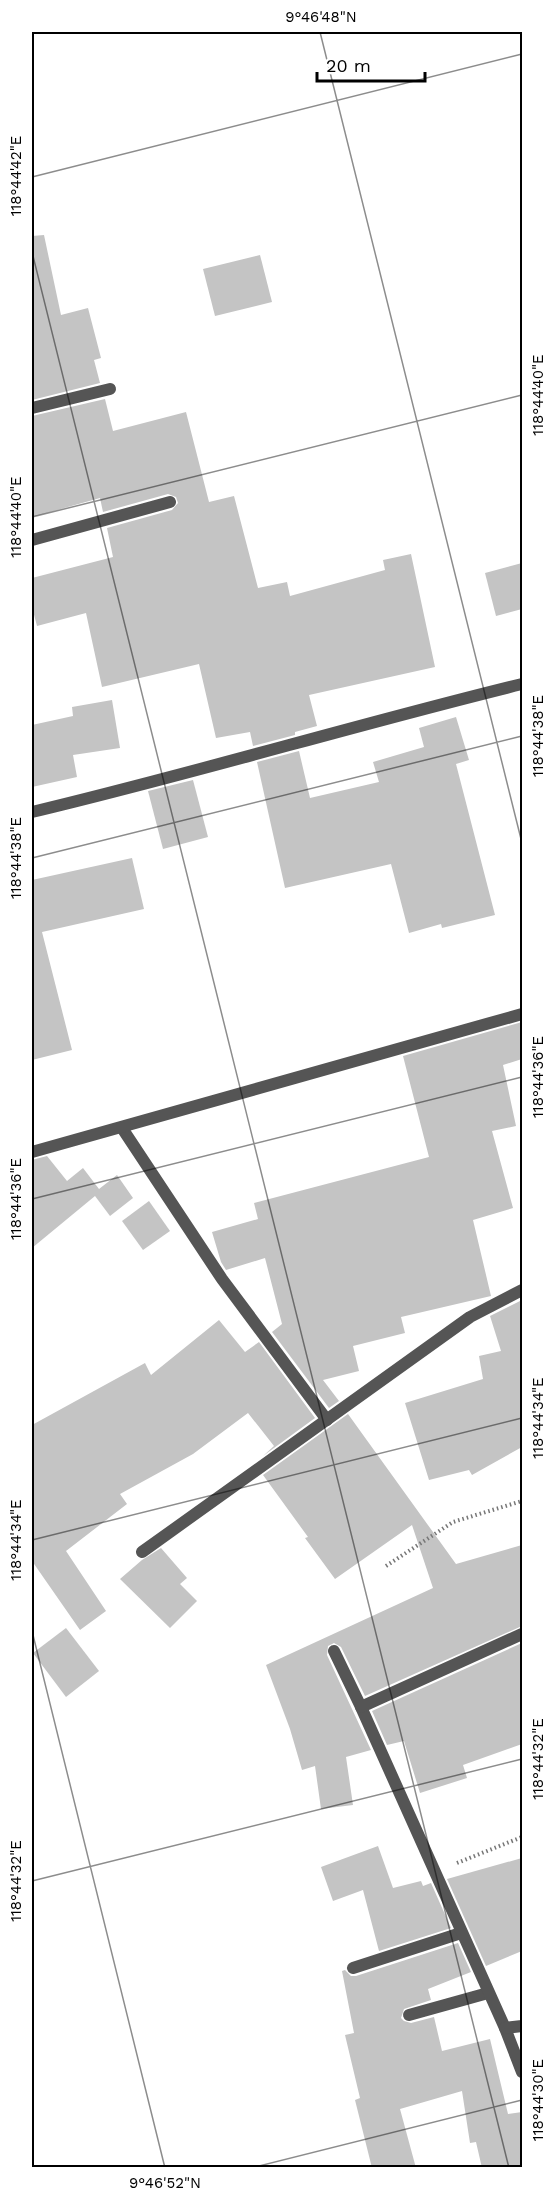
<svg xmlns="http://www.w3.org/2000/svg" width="554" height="2199" font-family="'Work Sans',sans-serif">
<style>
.building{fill:#c4c4c4}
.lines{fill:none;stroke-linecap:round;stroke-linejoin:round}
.path{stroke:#777;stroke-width:4;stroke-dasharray:1.5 3;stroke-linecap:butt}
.lane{stroke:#555;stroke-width:12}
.street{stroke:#555;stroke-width:12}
.ticks{fill:none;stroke:#000;stroke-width:1.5;stroke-opacity:0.45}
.neatline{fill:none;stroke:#000;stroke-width:2}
.ticks-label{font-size:15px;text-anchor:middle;fill:#000}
</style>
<rect width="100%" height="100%" fill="#fff"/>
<g class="building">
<polygon points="44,235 61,315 88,308 101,358 94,360 100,383 32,400 32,236"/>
<polygon points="260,255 272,302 215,316 203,269"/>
<polygon points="105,399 113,431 186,412 209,502 234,496 258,588 287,582 290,596 385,570 383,560 411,554 435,667 309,695 317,726 295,732 295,735 253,746 250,732 216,738 199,664 102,687 86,613 37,626 32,607 32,578 113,557 107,528 172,510 178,503 176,497 168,494 103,512 100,498 32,517 32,416"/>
<polygon points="522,563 522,609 496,616 485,573"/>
<polygon points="112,700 120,748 73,755 77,777 32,787 32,725 73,716 72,707"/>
<polygon points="456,717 469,760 456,764 495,915 442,928 441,924 409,933 391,864 285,888 257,762 299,751 310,798 379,782 373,762 424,747 419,728"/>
<polygon points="193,780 208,837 163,849 148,791"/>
<polygon points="132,858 144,909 42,932 72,1050 32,1060 32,880"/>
<polygon points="522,1022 522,1059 503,1065 516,1126 492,1131 513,1208 473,1220 491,1296 401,1317 405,1333 353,1346 359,1371 323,1380 339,1401 329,1408 272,1332 282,1324 265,1258 226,1270 221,1262 212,1232 258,1219 254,1203 429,1157 403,1056"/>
<polygon points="47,1156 67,1181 83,1168 99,1189 117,1175 133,1198 110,1216 95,1196 32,1248 32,1160"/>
<polygon points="149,1201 170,1231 143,1250 122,1221"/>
<polygon points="522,1300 522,1447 472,1475 469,1470 429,1480 405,1403 483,1379 479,1356 501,1351 490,1316"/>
<polygon points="219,1320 245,1352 259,1342 315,1418 263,1456 274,1446 248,1413 193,1454 120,1494 127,1504 66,1551 106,1611 80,1630 32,1561 32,1425 145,1363 151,1375"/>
<polygon points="348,1414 456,1564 522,1545 522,1626 365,1696 341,1647 334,1643 328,1646 327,1655 371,1750 346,1757 353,1805 321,1809 315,1766 302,1770 290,1729 266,1665 433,1588 412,1525 335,1579 305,1538 308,1537 263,1475"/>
<polygon points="161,1548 187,1578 180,1584 197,1601 170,1628 120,1579 142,1560"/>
<polygon points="66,1628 99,1671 66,1697 33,1653"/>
<polygon points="522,1643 522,1744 463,1765 467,1778 420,1793 404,1741 387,1745 372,1711"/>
<polygon points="378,1846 393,1888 421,1881 423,1886 431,1883 451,1928 379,1951 363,1890 333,1901 321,1867"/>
<polygon points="522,1858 522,1951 486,1966 447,1879"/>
<polygon points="458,1943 471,1972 428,1989 431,2000 404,2009 401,2018 404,2021 411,2023 434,2017 442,2051 490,2039 508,2114 522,2112 522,2168 482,2168 476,2142 470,2143 462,2091 400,2109 416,2168 372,2168 355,2100 360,2098 345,2035 354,2033 342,1971 345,1970 351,1976 356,1976"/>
</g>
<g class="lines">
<g class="path">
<polyline points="386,1566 453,1522 522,1501"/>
<polyline points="457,1863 522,1837"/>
</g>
<g class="lane">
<polyline points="353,1968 461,1933"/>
<polyline points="409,2015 488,1993"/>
</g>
<g class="street">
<polyline points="32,408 110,389"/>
<polyline points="32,540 170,502"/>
<path d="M32,812c164,-39 326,-88 490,-128"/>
<polyline points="122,1128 222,1279 327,1420"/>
<polyline points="32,1152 522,1014"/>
<polyline points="142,1552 470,1317 522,1290"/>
<polyline points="334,1651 361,1707 505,2028 522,2072"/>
<polyline points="361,1707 522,1634"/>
<polyline points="505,2028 522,2026"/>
</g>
</g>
<path class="ticks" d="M320,32l202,811M32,177l490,-123M32,252l477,1916M32,517l490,-122M32,858l490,-122M32,1199l490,-122M32,1540l490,-122M32,1631l133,537M32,1881l490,-122M251,2168l271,-68"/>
<rect width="554" height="2199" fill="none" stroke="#ffffff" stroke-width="66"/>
<path d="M317 72v9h108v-9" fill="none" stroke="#000000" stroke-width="3"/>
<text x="326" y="72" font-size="18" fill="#000000" stroke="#ffffff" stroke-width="4.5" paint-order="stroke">20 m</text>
<rect x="33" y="33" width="488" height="2133" class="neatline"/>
<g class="ticks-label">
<text x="321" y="22">9°46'48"N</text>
<text transform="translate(16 176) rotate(-90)" y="5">118°44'42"E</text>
<text transform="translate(538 395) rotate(-90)" y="5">118°44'40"E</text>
<text transform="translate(16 517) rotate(-90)" y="5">118°44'40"E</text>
<text transform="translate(538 736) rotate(-90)" y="5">118°44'38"E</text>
<text transform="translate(16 858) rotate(-90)" y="5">118°44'38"E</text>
<text transform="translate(538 1077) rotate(-90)" y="5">118°44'36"E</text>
<text transform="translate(16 1199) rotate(-90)" y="5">118°44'36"E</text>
<text transform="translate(538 1418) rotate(-90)" y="5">118°44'34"E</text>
<text transform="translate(16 1540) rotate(-90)" y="5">118°44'34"E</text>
<text transform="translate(538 1759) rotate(-90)" y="5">118°44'32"E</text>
<text transform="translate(16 1881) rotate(-90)" y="5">118°44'32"E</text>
<text transform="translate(538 2100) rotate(-90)" y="5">118°44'30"E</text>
<text x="165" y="2188">9°46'52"N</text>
</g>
</svg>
